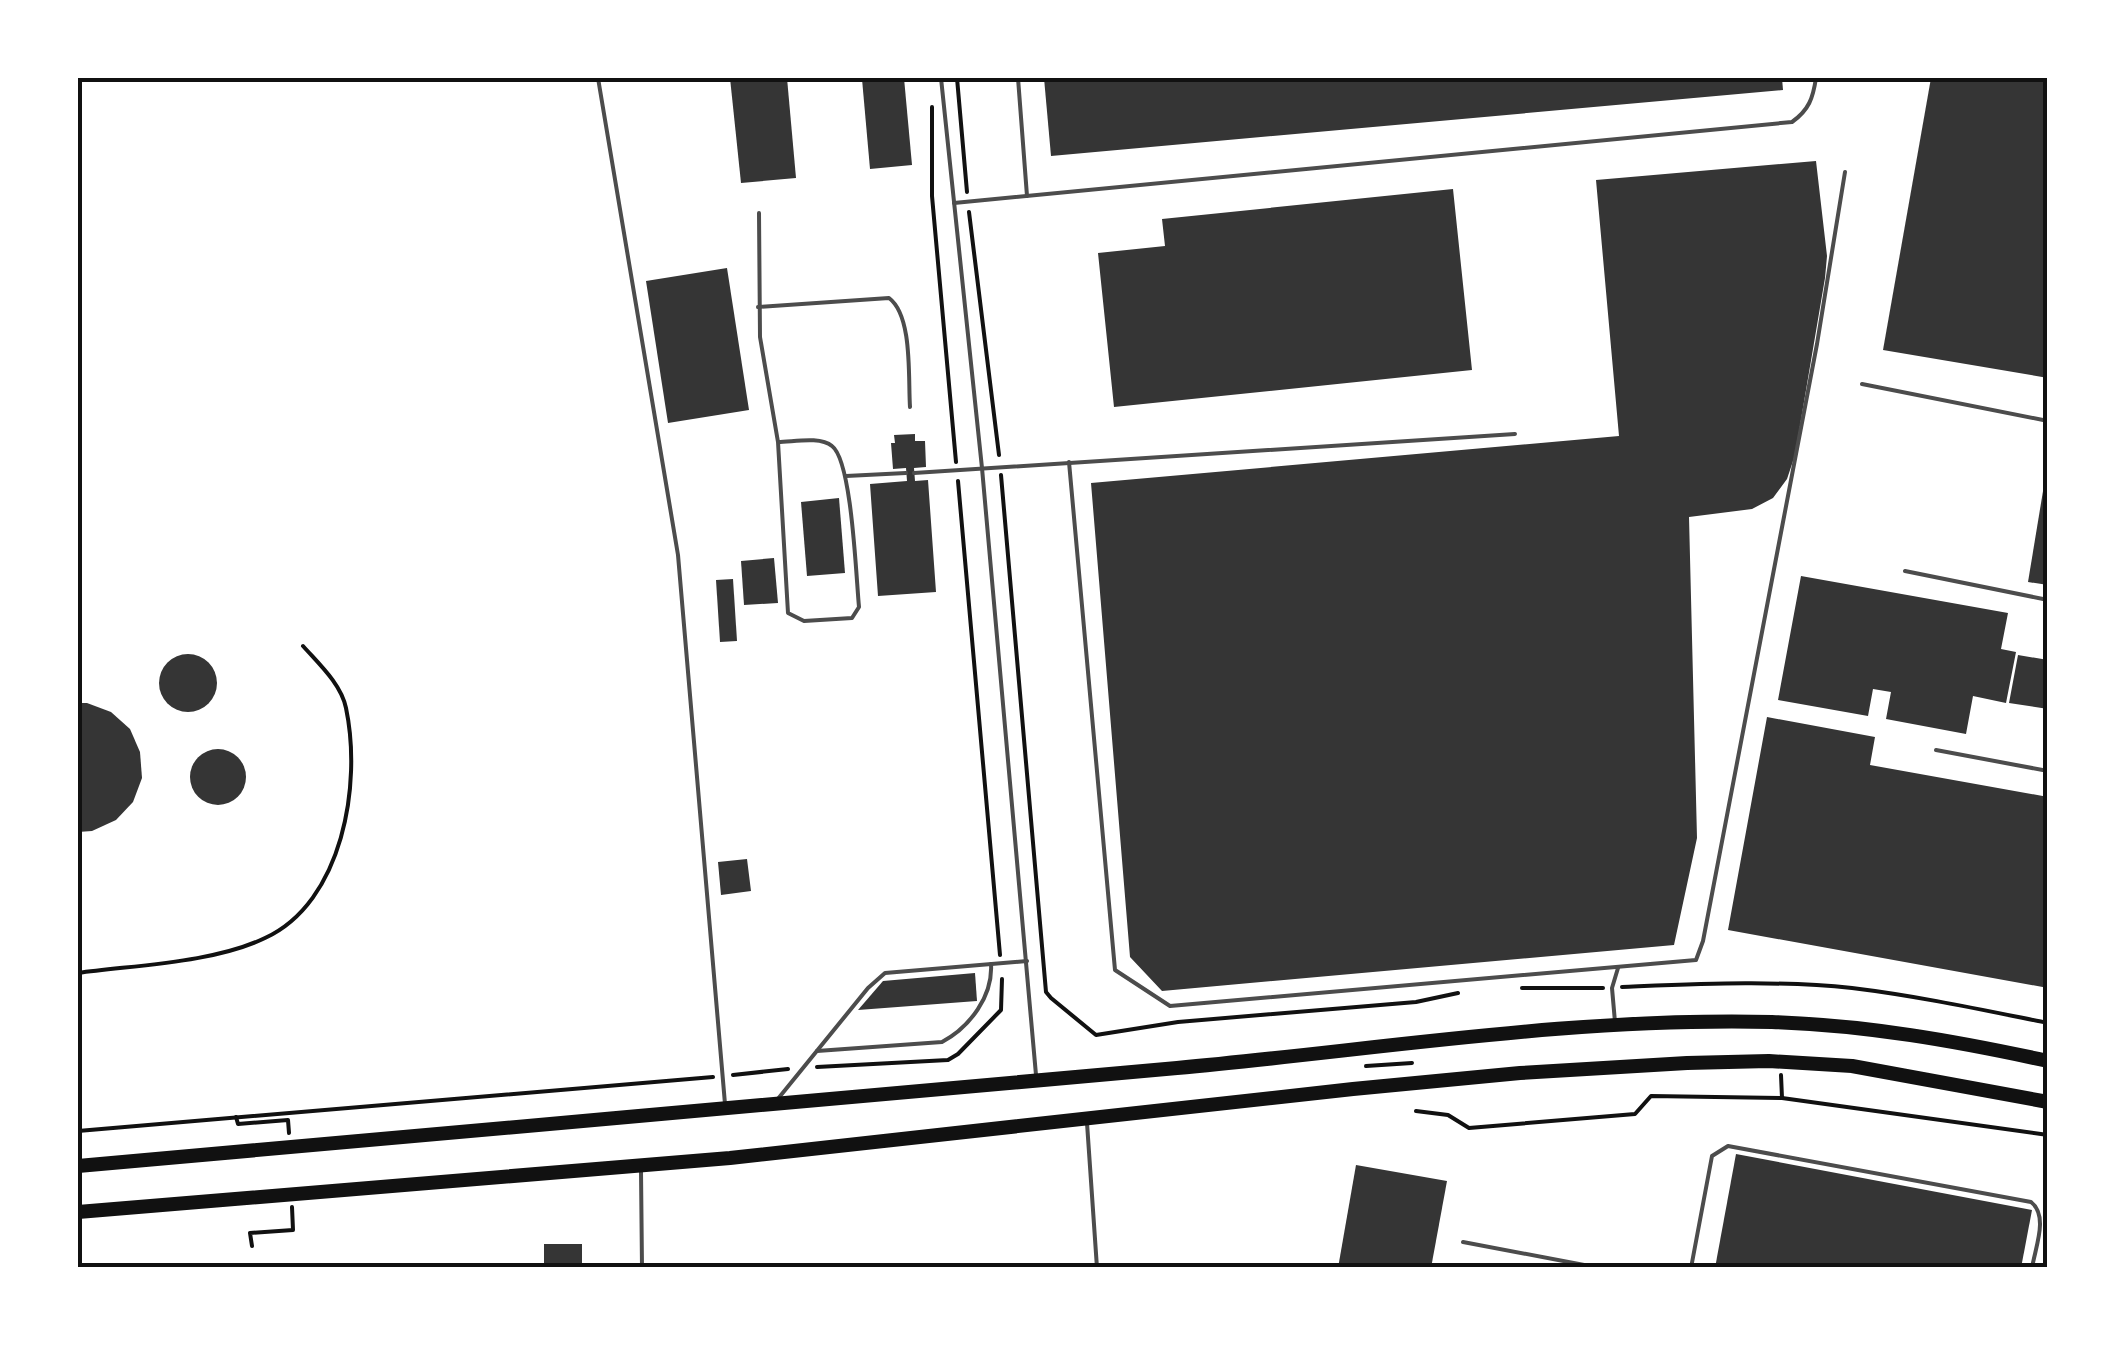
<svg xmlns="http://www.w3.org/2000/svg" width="2125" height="1345" font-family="'Nunito Sans',sans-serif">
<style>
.building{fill:#353535}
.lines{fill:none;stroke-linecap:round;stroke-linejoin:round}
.path{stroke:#111;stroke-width:4}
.service{stroke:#4c4c4c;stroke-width:4}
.trunk{stroke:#111;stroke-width:14}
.neatline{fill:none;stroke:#111;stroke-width:4}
</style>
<rect width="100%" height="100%" fill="#fff"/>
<g class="building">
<polygon points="730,78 787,78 796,178 741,183"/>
<polygon points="875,78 904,78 912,165 870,169 862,79"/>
<polygon points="1044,78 1782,78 1783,90 1051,156"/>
<polygon points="1931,78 2048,78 2048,378 1883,350"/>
<polygon points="1816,161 1827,256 1825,278 1795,455 1787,479 1773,498 1752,509 1689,517 1697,838 1674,945 1162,991 1130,957 1091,483 1619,436 1596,180"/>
<polygon points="1453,189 1472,370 1114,407 1098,253 1165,246 1162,219"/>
<polygon points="727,268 749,410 668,423 646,281"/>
<polygon points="915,434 915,441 925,441 926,467 914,468 915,481 928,480 936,592 878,596 870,484 907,481 906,468 893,469 891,443 895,443 894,435"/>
<polygon points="2045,479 2048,479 2048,585 2028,582"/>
<polygon points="839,498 845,573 807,576 801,502"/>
<polygon points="774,558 778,603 744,605 741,561"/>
<polygon points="1801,576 2008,613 2001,649 2016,652 2006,703 1973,696 1966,734 1886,719 1891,692 1873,689 1868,716 1778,700"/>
<polygon points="733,579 737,641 720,642 716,580"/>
<circle cx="188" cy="683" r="29"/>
<polygon points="2018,655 2048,660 2048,709 2009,703"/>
<polygon points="78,703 87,703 111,712 130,729 140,752 142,778 133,802 116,820 92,831 78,832"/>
<polygon points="1767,717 1875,737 1870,765 2048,797 2048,988 1728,930"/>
<circle cx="218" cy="777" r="28"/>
<polygon points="747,859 751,891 721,895 718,862"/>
<polygon points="975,973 977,1001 858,1010 883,981"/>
<polygon points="1736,1154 2032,1210 2021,1268 1715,1268"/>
<polygon points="1356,1165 1447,1181 1431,1268 1338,1268"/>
<rect x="544" y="1244" width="38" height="24"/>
</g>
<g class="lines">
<g class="path">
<polyline points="957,78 967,192"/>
<polyline points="932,107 932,196 956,462"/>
<polyline points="969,212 999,455"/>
<polyline points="1001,475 1046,992 1051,998 1096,1035 1178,1022 1416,1002 1458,993"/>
<polyline points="958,481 1000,955"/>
<path d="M78,973c57,-8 135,-10 187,-35 78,-36 97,-154 81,-230 -5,-24 -27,-44 -43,-62"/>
<path d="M1622,987c76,-3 154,-7 230,1 66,8 131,22 196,35"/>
<polyline points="1522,988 1603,988"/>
<polyline points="1366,1066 1412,1063"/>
<polyline points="817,1067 948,1060 958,1054 1001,1010 1002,979"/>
<polyline points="733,1075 788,1069"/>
<polyline points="1781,1075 1782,1098 2048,1135"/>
<polyline points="1416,1111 1448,1115 1469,1128 1635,1114 1651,1096 1782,1098"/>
<polyline points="236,1117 238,1124 288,1120 289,1133"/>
<polyline points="78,1131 713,1077"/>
<polyline points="252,1246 250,1233 293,1230 292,1207"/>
</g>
<g class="service">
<polyline points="598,78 678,555 725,1104"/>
<polyline points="941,78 982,468 1036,1075"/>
<polyline points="1018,78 1027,196"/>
<path d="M954,203l838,-81c17,-12 21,-24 24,-44"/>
<path d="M759,213l1,124 18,105 10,171 16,8 48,-3 7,-11c-3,-30 -7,-146 -27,-161 -12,-10 -39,-4 -54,-4"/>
<path d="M758,307l131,-9c24,18 19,80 21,109"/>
<polyline points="1862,384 2048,421"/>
<polyline points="1069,462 1115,970 1170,1006 1696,960 1703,941 1817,344 1845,172"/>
<polyline points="914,473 1515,434"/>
<polyline points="846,476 906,473"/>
<polyline points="1905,571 2048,600"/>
<polyline points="1936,750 2048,771"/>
<polyline points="1615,1022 1612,988 1618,968"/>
<path d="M817,1051l125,-9c28,-15 51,-46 49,-78"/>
<polyline points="777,1100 868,988 885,973 1027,961"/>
<polyline points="1087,1123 1097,1268"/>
<polyline points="641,1171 642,1268"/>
<polyline points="1463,1242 1600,1268"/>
<path d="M1691,1268l21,-112 16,-10 303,56c18,14 4,46 1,66"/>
</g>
<g class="trunk">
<path d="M78,1166c366,-33 733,-65 1099,-98 198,-18 396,-51 595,-46 94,3 184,19 276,39"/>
<polyline points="78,1212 730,1158 1353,1089 1520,1073 1687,1063 1769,1061 1852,1066 2048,1102"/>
</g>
</g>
<rect width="2125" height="1345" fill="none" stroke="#ffffff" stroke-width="160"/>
<rect x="80" y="80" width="1965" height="1185" class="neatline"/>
</svg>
